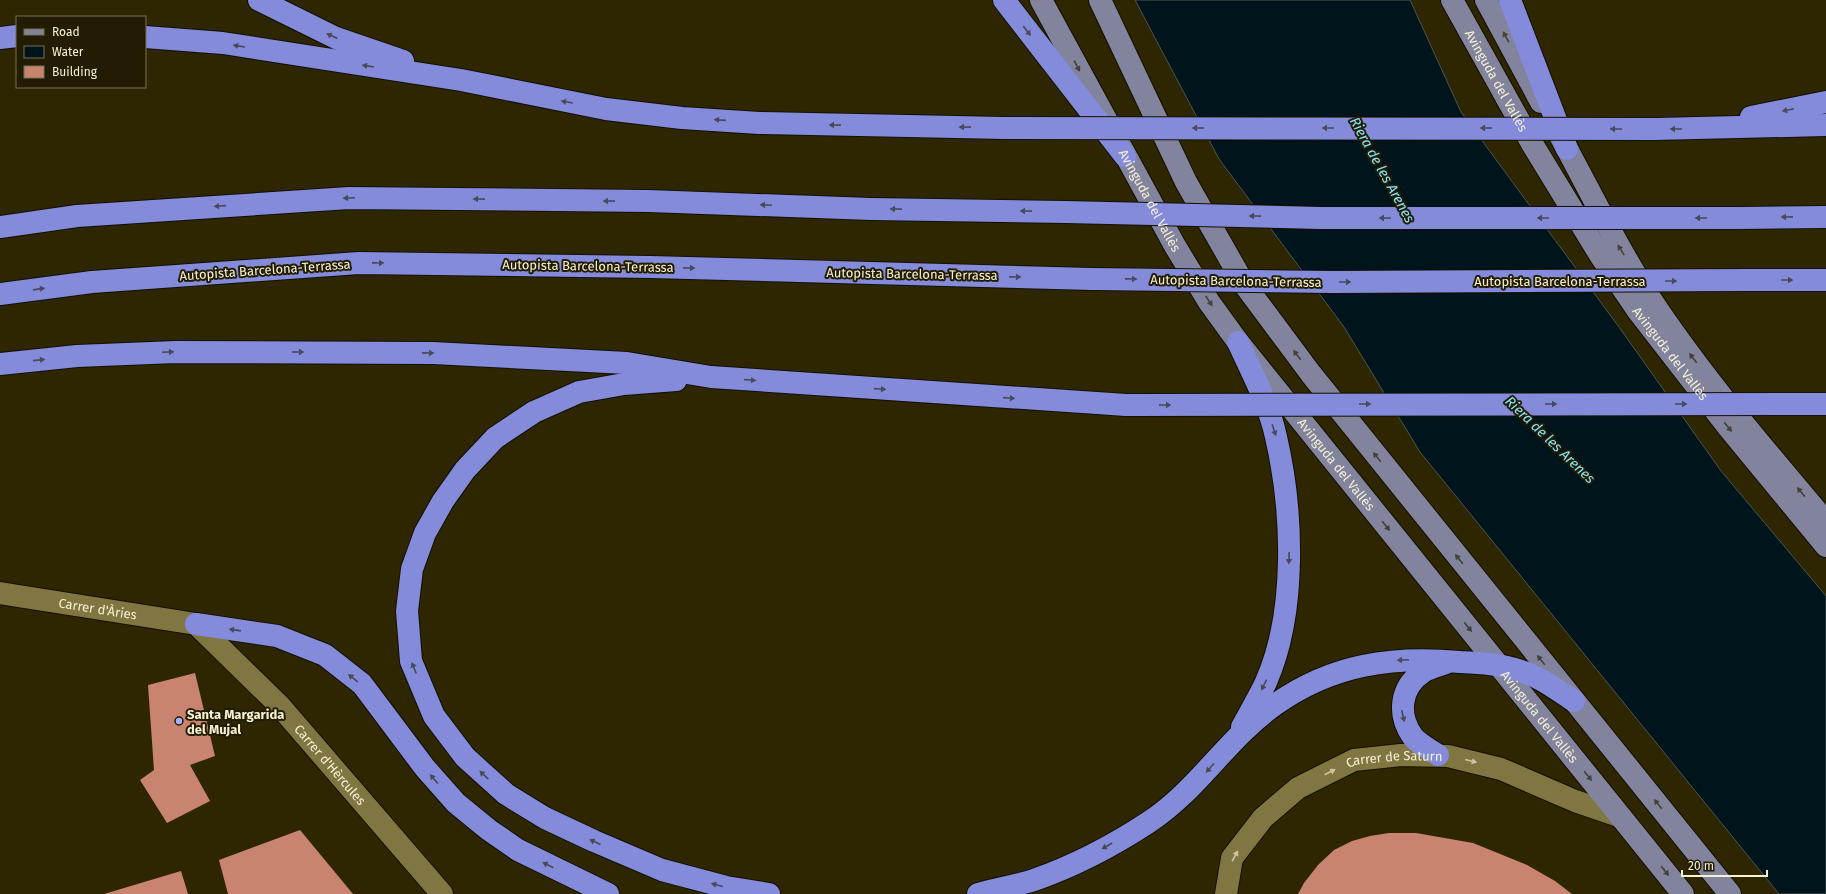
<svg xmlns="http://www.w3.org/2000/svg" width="1826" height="894" font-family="'Fira Sans',sans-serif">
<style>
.water{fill:#00141b;stroke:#4a5653}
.building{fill:#c9846f}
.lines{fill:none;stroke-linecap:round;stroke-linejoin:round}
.minor-casing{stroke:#140f00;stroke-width:24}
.major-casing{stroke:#140f00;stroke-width:24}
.highway-casing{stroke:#140f00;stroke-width:24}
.minor{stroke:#807641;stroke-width:22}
.major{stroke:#82839d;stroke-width:22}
.highway{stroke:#838bda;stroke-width:22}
.highway-bridge-casing{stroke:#140f00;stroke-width:24;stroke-linecap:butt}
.highway-bridge{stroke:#838bda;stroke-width:22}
.oneway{fill:#494958}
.oneway2{fill:#444138}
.oneway3{fill:#cdc6a1}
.poi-dot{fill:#a8b0fc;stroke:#221d02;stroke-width:1.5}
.labels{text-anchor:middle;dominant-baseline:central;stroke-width:4;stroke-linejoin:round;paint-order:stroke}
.street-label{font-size:13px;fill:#f6f1d5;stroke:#221d02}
.poi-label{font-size:13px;font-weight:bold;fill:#f6f1d5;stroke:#221d02;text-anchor:start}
.water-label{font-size:14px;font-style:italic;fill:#86e3ff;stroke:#221d02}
</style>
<rect width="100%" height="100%" fill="#2e2600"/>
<polygon class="water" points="1135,0 1410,0 1461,112 1624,334 1721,471 1826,596 1826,894 1779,894 1420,452 1344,327 1219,159"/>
<g class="building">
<polygon points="195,673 215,756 190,765 210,801 167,823 140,780 154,770 148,685"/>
<polygon points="300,830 353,894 228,894 219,860"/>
<polygon points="1389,833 1416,833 1473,843 1527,865 1555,881 1572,894 1298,894 1304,883 1318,865 1334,850 1352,841 1370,836"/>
<polygon points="181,871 188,894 104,894"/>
</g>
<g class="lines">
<defs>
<g id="minor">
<path id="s1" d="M0,593l196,31 83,81 163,189"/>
<path id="s2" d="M1226,894l6,-36 31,-40 35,-30 56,-28 47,-5 47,1 53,13 74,32 44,15"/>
</g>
<g id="major">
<path id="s3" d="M1041,0l134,246 34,56 29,40 445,552"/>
<polyline points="1100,0 1186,182 1244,284 1311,374 1730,894"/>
<path id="s4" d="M1452,0l79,142 69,113 38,56 90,116 98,119"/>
<polyline points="1486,0 1541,102"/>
<path d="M1558,132c31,57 59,115 94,169 52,78 114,150 174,221"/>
</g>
<g id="highway">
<polyline points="259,0 336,38 403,61"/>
<polyline points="1004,0 1125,156"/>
<polyline points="1510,0 1567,149"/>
<polyline points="145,37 223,43 461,80 606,109 682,118 759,123 1004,128"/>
<polyline points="0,38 17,36"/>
<polyline points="1751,117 1826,102"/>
<polyline points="1655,129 1826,125"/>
<polyline points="1740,218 1826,217"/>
<polyline points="0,227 77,216 349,198 648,201 871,209 1065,212"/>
<polyline points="1748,280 1826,280"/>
<polyline points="0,294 92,282 359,263 650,267 1092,279"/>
<path d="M1238,342c14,31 31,62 38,95 17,73 21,175 -10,245 -7,15 -16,30 -24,45"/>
<polyline points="0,364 77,356 176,352 433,353 627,363 711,377 1126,405"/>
<polyline points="676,380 624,384 579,392 534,412 495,438 465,470 443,501 425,533 412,569 407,611 411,661 434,716 465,757 506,794 545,818 594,841 662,870 726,887 769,894"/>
<polyline points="196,624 277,636 325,655 362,684 425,768 456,803 489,830 518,850 608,894"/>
<path d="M1438,755c-8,-5 -19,-11 -25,-18 -16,-22 -13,-50 10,-65 6,-4 15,-6 23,-9"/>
<path d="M978,894c18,-5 37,-8 56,-14 40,-14 80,-35 115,-58 49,-32 79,-85 127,-118 57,-40 116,-48 184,-42 21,1 41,2 61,9 19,6 36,19 53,30"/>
</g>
</defs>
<use href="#minor" class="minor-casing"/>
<use href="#major" class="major-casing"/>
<use href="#highway" class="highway-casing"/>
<use href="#minor" class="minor"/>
<use href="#major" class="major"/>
<use href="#highway" class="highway"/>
<defs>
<g id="highway-bridge">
<polyline points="1004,128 1655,129"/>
<polyline points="1065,212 1321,218 1740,218"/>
<polyline points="1092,279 1332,282 1748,280"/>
<polyline points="1126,405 1826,404"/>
</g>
</defs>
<use href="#highway-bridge" class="highway-bridge-casing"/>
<use href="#highway-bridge" class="highway-bridge"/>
</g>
<defs><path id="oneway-solid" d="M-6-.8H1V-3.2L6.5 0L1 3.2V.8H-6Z"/></defs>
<g class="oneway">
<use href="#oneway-solid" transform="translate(1027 31) rotate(52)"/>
<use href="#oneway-solid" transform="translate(332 36) rotate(-155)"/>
<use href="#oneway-solid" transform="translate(239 46) rotate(-171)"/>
<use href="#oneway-solid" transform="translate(368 66) rotate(-171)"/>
<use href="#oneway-solid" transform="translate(567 102) rotate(-170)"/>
<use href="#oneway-solid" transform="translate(1788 110) rotate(168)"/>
<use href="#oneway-solid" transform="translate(720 120) rotate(-176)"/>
<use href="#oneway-solid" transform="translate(835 125) rotate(-179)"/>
<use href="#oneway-solid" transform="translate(965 127) rotate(-179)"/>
<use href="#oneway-solid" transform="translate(1198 128) rotate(-180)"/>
<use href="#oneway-solid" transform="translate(1328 128) rotate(-180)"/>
<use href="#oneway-solid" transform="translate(1486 128) rotate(-180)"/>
<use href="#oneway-solid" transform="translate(1616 129) rotate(-180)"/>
<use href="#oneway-solid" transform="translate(1676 129) rotate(180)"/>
<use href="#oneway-solid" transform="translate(349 198) rotate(178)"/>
<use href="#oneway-solid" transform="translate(479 199) rotate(-179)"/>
<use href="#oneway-solid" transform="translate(609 201) rotate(-179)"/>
<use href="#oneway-solid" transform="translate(766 205) rotate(-178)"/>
<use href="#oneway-solid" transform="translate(220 206) rotate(176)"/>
<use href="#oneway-solid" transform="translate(896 209) rotate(-179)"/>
<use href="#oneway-solid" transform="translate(1026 211) rotate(-179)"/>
<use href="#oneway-solid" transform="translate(1255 216) rotate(-179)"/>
<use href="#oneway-solid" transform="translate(1787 217) rotate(179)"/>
<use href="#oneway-solid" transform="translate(1385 218) rotate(-180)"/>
<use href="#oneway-solid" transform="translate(1543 218) rotate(-180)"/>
<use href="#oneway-solid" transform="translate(1701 218) rotate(-180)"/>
<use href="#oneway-solid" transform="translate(378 263) rotate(1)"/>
<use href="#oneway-solid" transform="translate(689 268) rotate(1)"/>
<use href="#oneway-solid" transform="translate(1015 277) rotate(1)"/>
<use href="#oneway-solid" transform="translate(1131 279) rotate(1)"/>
<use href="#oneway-solid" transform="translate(1787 280)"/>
<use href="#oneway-solid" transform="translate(1671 281)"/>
<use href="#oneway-solid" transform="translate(1345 282)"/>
<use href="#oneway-solid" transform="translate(39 289) rotate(-8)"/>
<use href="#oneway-solid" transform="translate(168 352) rotate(-3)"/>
<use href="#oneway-solid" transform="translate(298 352)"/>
<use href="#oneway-solid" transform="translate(428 353) rotate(1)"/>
<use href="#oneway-solid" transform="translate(39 360) rotate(-6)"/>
<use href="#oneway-solid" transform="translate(750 380) rotate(4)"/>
<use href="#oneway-solid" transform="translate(880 389) rotate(4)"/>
<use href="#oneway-solid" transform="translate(1009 398) rotate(4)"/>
<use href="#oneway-solid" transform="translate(1365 404)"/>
<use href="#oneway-solid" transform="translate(1551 404)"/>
<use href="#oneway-solid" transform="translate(1681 404)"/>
<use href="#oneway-solid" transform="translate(1165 405)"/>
<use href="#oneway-solid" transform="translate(1274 430) rotate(71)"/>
<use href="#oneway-solid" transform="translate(1289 558) rotate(91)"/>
<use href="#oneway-solid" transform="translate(235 630) rotate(-172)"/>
<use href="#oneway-solid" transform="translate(1403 660) rotate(177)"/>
<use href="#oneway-solid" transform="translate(414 668) rotate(-112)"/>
<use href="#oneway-solid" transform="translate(353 678) rotate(-141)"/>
<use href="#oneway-solid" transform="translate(1264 685) rotate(116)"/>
<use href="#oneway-solid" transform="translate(1403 716) rotate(77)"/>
<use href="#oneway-solid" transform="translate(1210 768) rotate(132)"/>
<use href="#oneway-solid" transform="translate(484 775) rotate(-137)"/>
<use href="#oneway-solid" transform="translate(434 779) rotate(-131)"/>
<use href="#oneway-solid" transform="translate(595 842) rotate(-156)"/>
<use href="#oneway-solid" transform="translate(1107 846) rotate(150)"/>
<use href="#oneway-solid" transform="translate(548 865) rotate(-153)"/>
<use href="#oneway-solid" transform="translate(717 885) rotate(-165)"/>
</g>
<g class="oneway2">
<use href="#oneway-solid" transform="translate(1506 37) rotate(-119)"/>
<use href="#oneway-solid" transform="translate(1077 66) rotate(62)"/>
<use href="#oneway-solid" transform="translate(1621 250) rotate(-122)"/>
<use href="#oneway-solid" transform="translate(1209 301) rotate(56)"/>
<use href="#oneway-solid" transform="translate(1297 355) rotate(-127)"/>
<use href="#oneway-solid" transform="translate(1693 358) rotate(-127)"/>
<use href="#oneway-solid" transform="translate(1728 427) rotate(51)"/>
<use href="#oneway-solid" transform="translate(1377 457) rotate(-129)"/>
<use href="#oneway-solid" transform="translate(1801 492) rotate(-130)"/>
<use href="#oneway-solid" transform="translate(1386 526) rotate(51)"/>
<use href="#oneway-solid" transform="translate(1459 559) rotate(-129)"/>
<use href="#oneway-solid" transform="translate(1468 627) rotate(51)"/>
<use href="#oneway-solid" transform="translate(1541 660) rotate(-129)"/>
<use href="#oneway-solid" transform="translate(1588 776) rotate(51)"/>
<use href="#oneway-solid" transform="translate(1658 804) rotate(-129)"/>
<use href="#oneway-solid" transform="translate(1665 871) rotate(51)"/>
</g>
<g class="oneway3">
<use href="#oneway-solid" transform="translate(1471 761) rotate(14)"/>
<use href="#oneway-solid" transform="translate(1330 772) rotate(-27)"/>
<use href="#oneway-solid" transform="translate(1235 856) rotate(-61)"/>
</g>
<circle class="poi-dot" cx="179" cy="721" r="4"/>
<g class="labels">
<g class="street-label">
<text stroke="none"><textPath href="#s4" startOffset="92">Avinguda del Vallès</textPath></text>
<text stroke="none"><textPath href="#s3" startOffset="228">Avinguda del Vallès</textPath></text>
<text transform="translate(588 266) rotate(1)">Autopista Barcelona-Terrassa</text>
<text transform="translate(265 270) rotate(-4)">Autopista Barcelona-Terrassa</text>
<text transform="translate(912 274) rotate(1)">Autopista Barcelona-Terrassa</text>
<text transform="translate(1236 281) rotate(1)">Autopista Barcelona-Terrassa</text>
<text x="1560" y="281">Autopista Barcelona-Terrassa</text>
<text stroke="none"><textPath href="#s4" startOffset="416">Avinguda del Vallès</textPath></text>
<text stroke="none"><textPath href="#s3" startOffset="552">Avinguda del Vallès</textPath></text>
<text stroke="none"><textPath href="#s1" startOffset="99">Carrer d'Àries</textPath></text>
<text stroke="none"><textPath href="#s3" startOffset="876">Avinguda del Vallès</textPath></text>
<text stroke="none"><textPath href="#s2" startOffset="236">Carrer de Saturn</textPath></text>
<text stroke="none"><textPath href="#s1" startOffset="393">Carrer d'Hèrcules</textPath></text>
</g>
<g class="poi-label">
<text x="187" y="714">Santa Margarida<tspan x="187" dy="15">del Mujal</tspan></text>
</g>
<g class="water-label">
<text transform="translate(1382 170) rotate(61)">Riera de les Arenes</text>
<text transform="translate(1550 440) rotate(44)">Riera de les Arenes</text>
</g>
</g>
<rect x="16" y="16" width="130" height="72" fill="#221d02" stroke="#777256"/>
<rect x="24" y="29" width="20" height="6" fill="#82839d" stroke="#777256"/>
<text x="52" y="36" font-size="12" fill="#f6f1d5">Road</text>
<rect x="24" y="46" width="20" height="12" fill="#00141b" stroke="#777256"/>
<text x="52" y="56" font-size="12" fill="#f6f1d5">Water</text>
<rect x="24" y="66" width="20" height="12" fill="#c9846f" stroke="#777256"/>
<text x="52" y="76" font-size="12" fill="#f6f1d5">Building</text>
<path d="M1682 870v6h85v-6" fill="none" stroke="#f6f1d5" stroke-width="2"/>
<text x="1688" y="870" font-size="12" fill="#f6f1d5" stroke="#221d02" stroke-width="3" paint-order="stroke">20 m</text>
</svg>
